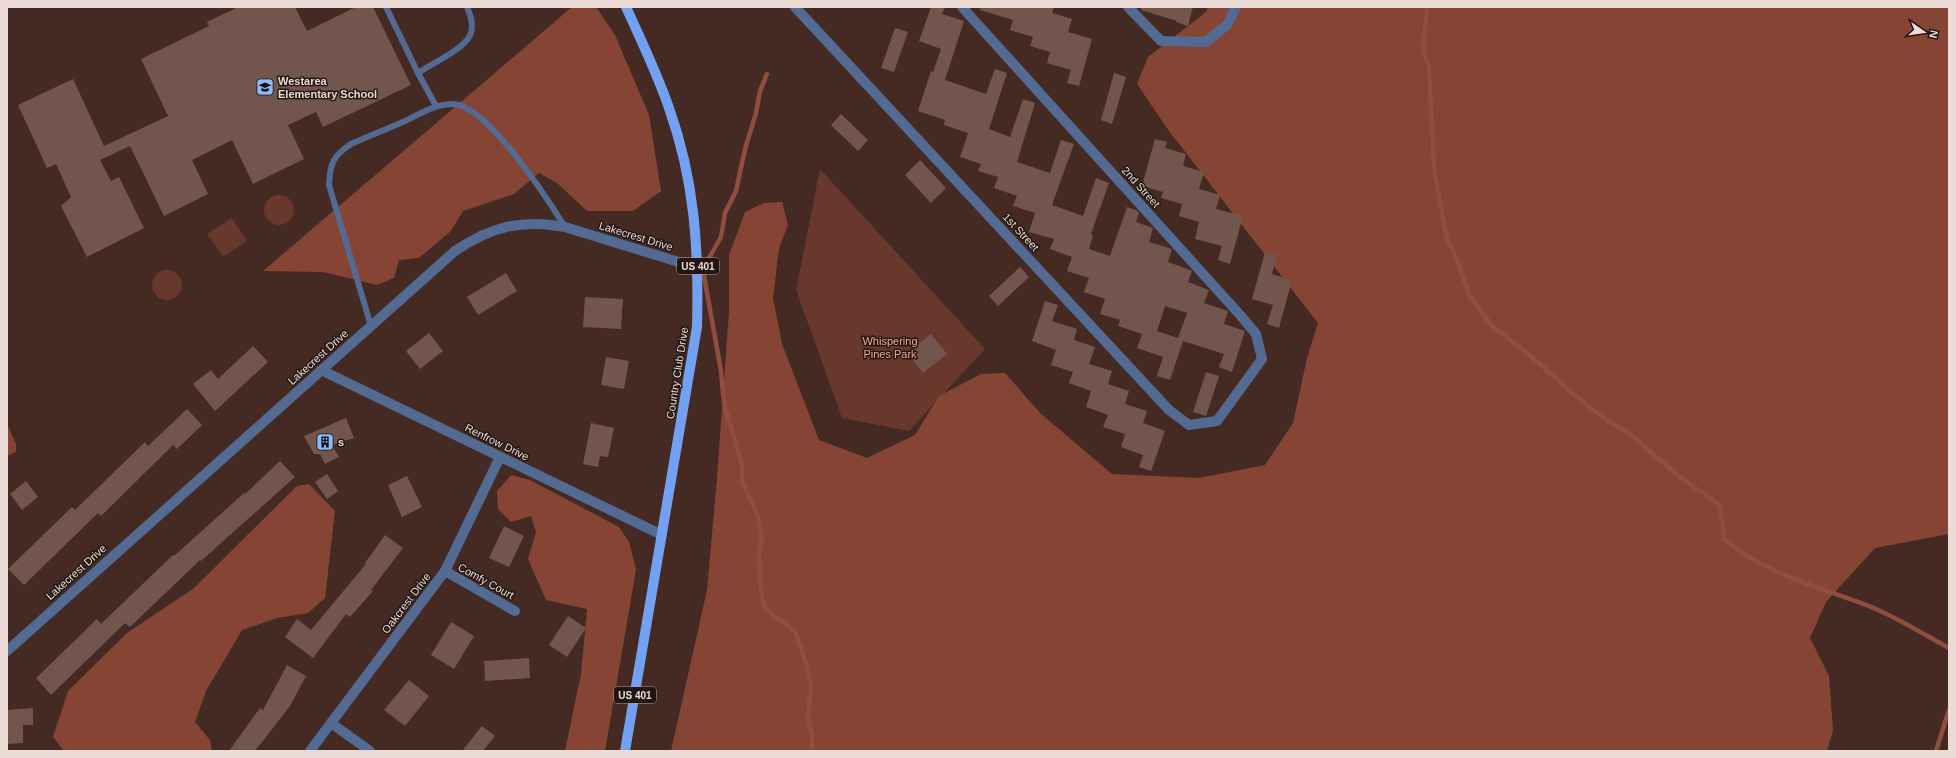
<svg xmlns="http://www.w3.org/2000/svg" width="1956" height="758" font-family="Arial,sans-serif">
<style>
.green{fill:#67382b}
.forest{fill:#864534}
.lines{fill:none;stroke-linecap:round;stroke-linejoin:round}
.stream{stroke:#904e3d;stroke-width:4.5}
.building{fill:#72564e;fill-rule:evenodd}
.service{stroke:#536a92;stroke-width:6}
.minor{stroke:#536a92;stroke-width:10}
.primary{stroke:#72a1f2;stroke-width:10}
.labels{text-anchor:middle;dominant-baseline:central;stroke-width:3;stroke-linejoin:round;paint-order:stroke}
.shield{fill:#221613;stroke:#af9f9b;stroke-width:1}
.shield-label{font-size:10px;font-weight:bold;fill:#ebdad5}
.poi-label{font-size:11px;font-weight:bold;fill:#ebdad5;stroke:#221613;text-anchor:start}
.street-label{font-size:11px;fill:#ebdad5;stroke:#221613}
.park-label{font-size:11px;fill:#f7a893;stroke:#221613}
</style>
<rect width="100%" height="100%" fill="#442a23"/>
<g class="green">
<polygon points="820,169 985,349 909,431 842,418 796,290"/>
<circle cx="279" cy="210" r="15"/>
<polygon points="232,218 247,241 223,257 207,234"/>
<circle cx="167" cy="285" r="15"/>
</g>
<g class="forest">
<polygon points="572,7 596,7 615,35 649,115 661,191 633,211 587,211 557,183 539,173 514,194 463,211 451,231 419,258 399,260 394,278 377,285 323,272 263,271"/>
<polygon points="1208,7 1949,7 1949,534 1875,548 1826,602 1810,638 1829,676 1833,731 1827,751 671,751 707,590 717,478 729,312 729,255 745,212 764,203 782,202 788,225 779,248 773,298 782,344 819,440 867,458 915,435 939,396 981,374 1005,373 1040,413 1112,474 1199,478 1265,465 1293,423 1307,358 1318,323 1169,131 1137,84 1148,57 1206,12"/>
<polygon points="7,424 16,444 16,452 7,456"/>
<polygon points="511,475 530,480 619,527 629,542 636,570 605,751 565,751 581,674 587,609 546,600 528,559 536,532 531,516 511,522 498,509 497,491"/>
<polygon points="309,484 335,511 325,598 308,613 277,618 242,630 206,691 195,722 210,740 212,751 64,751 53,737 68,691 127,633 193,589 297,486"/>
</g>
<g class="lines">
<g class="stream">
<path d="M1427,7l-4,43 6,16 5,103 13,70 9,18 14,40 24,31 31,23 60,53 23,17 20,11 48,42 44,31 4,34c42,37 101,49 152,70 25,11 49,26 73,39"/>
<polyline points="767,74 760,91 756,113 745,149 736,191 725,213 721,237 705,265 704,276 721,371 724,403 742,465 742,481 757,514 762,536 759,555 761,592 764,605 775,617 795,631 805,660 811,683 808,718 812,735 812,751"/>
<polyline points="1936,751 1949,710"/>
</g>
</g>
<g class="building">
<polygon points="238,7 295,7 307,31 356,7 373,7 411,85 323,127 316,112 288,125 304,159 253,184 232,140 192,160 208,194 164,216 130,146 100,160 111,181 119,177 144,228 87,257 61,206 71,197 56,164 47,168 18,105 73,79 104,146 168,116 141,59 209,26 207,22"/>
<path d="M931,7h14l-3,7 22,7 -19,59 41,14 9,-25 12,4 -18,56 21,8 13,-38 12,4 -18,59 33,11 11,-33 13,4 -22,61 31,11 13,-38 13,5 -18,51 2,1 -4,14 21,7 17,-49 9,3 3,3 -3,9 17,6 -4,14 23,7 -4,13 22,8 2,1 -4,11 21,8 -5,13 24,8 -4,13 21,7 -13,41 -13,-5 5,-13 -41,-13 -13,39 -13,-4 6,-19 -26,-9 5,-14 -24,-8 2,-6 -20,-6 5,-15 -21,-7 5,-14 -22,-7 5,-14 -22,-8 4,-10 -25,-7 6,-19 -22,-7 4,-10 -23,-8 4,-11 -20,-6 3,-7 -21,-7 8,-24 -24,-8 1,-5 -27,-9 13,-40 2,1 8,-23 -22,-8zM1165,306l22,7 -9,25 -21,-7z"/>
<polygon points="981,7 1054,7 1052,13 1072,19 1068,32 1092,39 1079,86 1067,83 1071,70 1047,63 1050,52 1030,46 1033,37 1010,30 1013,20 980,10"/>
<polygon points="1141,7 1193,7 1188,26 1176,22 1177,21 1141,10"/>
<polygon points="895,28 908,32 894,72 881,68"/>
<polygon points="1114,73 1126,77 1112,124 1101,120"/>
<polygon points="841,114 868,140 858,151 831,125"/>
<polygon points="1155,139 1167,142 1165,148 1186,154 1183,166 1204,172 1199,189 1220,195 1216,209 1243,216 1230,264 1218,260 1222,246 1195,239 1199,222 1179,216 1182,204 1161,198 1163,192 1142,186"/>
<polygon points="920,160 946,188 931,203 905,175"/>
<polygon points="1265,252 1277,255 1272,274 1292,280 1279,328 1267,324 1273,305 1252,299"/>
<polygon points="1020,267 1029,277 998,306 989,296"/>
<polygon points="506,273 517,291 478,315 467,297"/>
<polygon points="585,297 623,299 621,329 583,327"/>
<polygon points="1045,301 1058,305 1052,321 1077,329 1074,340 1095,347 1089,364 1112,371 1108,384 1129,391 1125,404 1147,411 1143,423 1165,431 1151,471 1139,467 1143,455 1121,447 1125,434 1103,427 1108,415 1086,407 1091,391 1069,383 1073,372 1051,365 1056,350 1032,341"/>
<polygon points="429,333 443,351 420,369 406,351"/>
<polygon points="931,334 947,354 923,373 907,353"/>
<polygon points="253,346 268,362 215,411 193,384 211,370 218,379"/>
<polygon points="606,357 629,361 624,389 601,385"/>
<polygon points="1206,372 1219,376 1206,416 1193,412"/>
<polygon points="187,409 202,425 177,449 173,445 101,516 98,513 24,585 8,569 72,507 75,510 145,442 148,446"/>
<polygon points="346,418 354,438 332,445 339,457 325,464 320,454 314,454 304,436"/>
<polygon points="591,423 614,428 608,457 600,456 598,467 583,464"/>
<polygon points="280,461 295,477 201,561 200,560 130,627 125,623 51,695 36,678 97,619 101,624 173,555 174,556 244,493 245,494"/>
<polygon points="327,474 338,491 327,499 315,482"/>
<polygon points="407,476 422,507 402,517 388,485"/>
<polygon points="26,481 38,497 22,510 10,494"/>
<polygon points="504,526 524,536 509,567 489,558"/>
<polygon points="385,535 403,548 371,590 373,591 350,617 346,614 313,658 285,637 297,619 311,630 366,564 365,563"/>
<polygon points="568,616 586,628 567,657 549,645"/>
<polygon points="451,622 474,636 454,669 431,655"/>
<polygon points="529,658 530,678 485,681 484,661"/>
<polygon points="287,665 306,676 290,706 255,751 229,751 260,708 263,710"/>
<polygon points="409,680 429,696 405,726 384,710"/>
<polygon points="33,708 33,725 23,725 23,743 7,744 7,710"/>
<polygon points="482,726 495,736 483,751 462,751"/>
</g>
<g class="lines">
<g class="service">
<polyline points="386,7 418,73 436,106"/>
<path d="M418,73c13,-9 44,-23 51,-36 6,-9 2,-21 -2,-30"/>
<path d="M371,326l-42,-141c1,-22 4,-29 22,-41 18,-8 36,-15 54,-23 15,-7 30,-17 48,-17 34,1 94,94 112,123"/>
</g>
<g class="minor">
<polyline points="795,7 1169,410 1189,425 1217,421 1262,359 1256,334 1241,316 962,7"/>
<polyline points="1128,7 1161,41 1206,42 1227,25 1236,7"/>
<polyline points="321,370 662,535"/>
<polyline points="445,571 515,611"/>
<path d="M7,651l448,-400c37,-25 67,-32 110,-24l133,41"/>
<polyline points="331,723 370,751"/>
<polyline points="310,751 445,571 500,457"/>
</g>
<path class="primary" d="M625,751l72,-424c2,-77 -2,-146 -28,-219 -12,-35 -28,-68 -43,-101"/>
</g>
<defs>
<symbol id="school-square" viewBox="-11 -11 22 22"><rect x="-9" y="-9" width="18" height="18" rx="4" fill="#90b8fd" stroke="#221613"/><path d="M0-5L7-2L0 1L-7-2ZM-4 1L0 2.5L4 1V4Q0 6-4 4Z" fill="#111"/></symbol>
<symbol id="building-square" viewBox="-11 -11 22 22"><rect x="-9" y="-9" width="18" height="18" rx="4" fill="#90b8fd" stroke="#221613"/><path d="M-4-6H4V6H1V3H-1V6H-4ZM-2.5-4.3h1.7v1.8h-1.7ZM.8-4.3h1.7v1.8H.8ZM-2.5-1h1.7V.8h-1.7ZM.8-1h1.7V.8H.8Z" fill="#111"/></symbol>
</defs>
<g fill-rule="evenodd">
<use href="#school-square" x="255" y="77" width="20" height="20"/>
<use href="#building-square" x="315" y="432" width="20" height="20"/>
</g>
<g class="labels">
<g class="shield">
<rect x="677" y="258" width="42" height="16" rx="3"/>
<rect x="614" y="687" width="42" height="16" rx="3"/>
</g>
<g class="shield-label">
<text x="698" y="266">US 401</text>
<text x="635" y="695">US 401</text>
</g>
<g class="poi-label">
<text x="278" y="81">Westarea<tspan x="278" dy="13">Elementary School</tspan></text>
<text x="338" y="442">s</text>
</g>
<g class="street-label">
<text transform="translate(1141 187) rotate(48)">2nd Street</text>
<text transform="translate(1021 232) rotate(47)">1st Street</text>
<text transform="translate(636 236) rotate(17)">Lakecrest Drive</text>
<text transform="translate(318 357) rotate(-42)">Lakecrest Drive</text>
<text transform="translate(677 373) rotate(-81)">Country Club Drive</text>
<text transform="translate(497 442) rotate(26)">Renfrow Drive</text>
<text transform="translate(76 572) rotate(-42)">Lakecrest Drive</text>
<text transform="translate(486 581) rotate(29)">Comfy Court</text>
<text transform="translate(406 603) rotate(-53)">Oakcrest Drive</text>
</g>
<g class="park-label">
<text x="890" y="341">Whispering<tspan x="890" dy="13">Pines Park</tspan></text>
</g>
</g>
<rect width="1956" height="758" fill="none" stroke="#ebdad5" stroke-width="16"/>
<g transform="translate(1924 32) rotate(103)" stroke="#221613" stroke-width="3" paint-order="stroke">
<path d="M0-3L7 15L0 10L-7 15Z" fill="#ebdad5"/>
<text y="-6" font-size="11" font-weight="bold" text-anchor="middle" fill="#ebdad5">N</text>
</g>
</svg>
